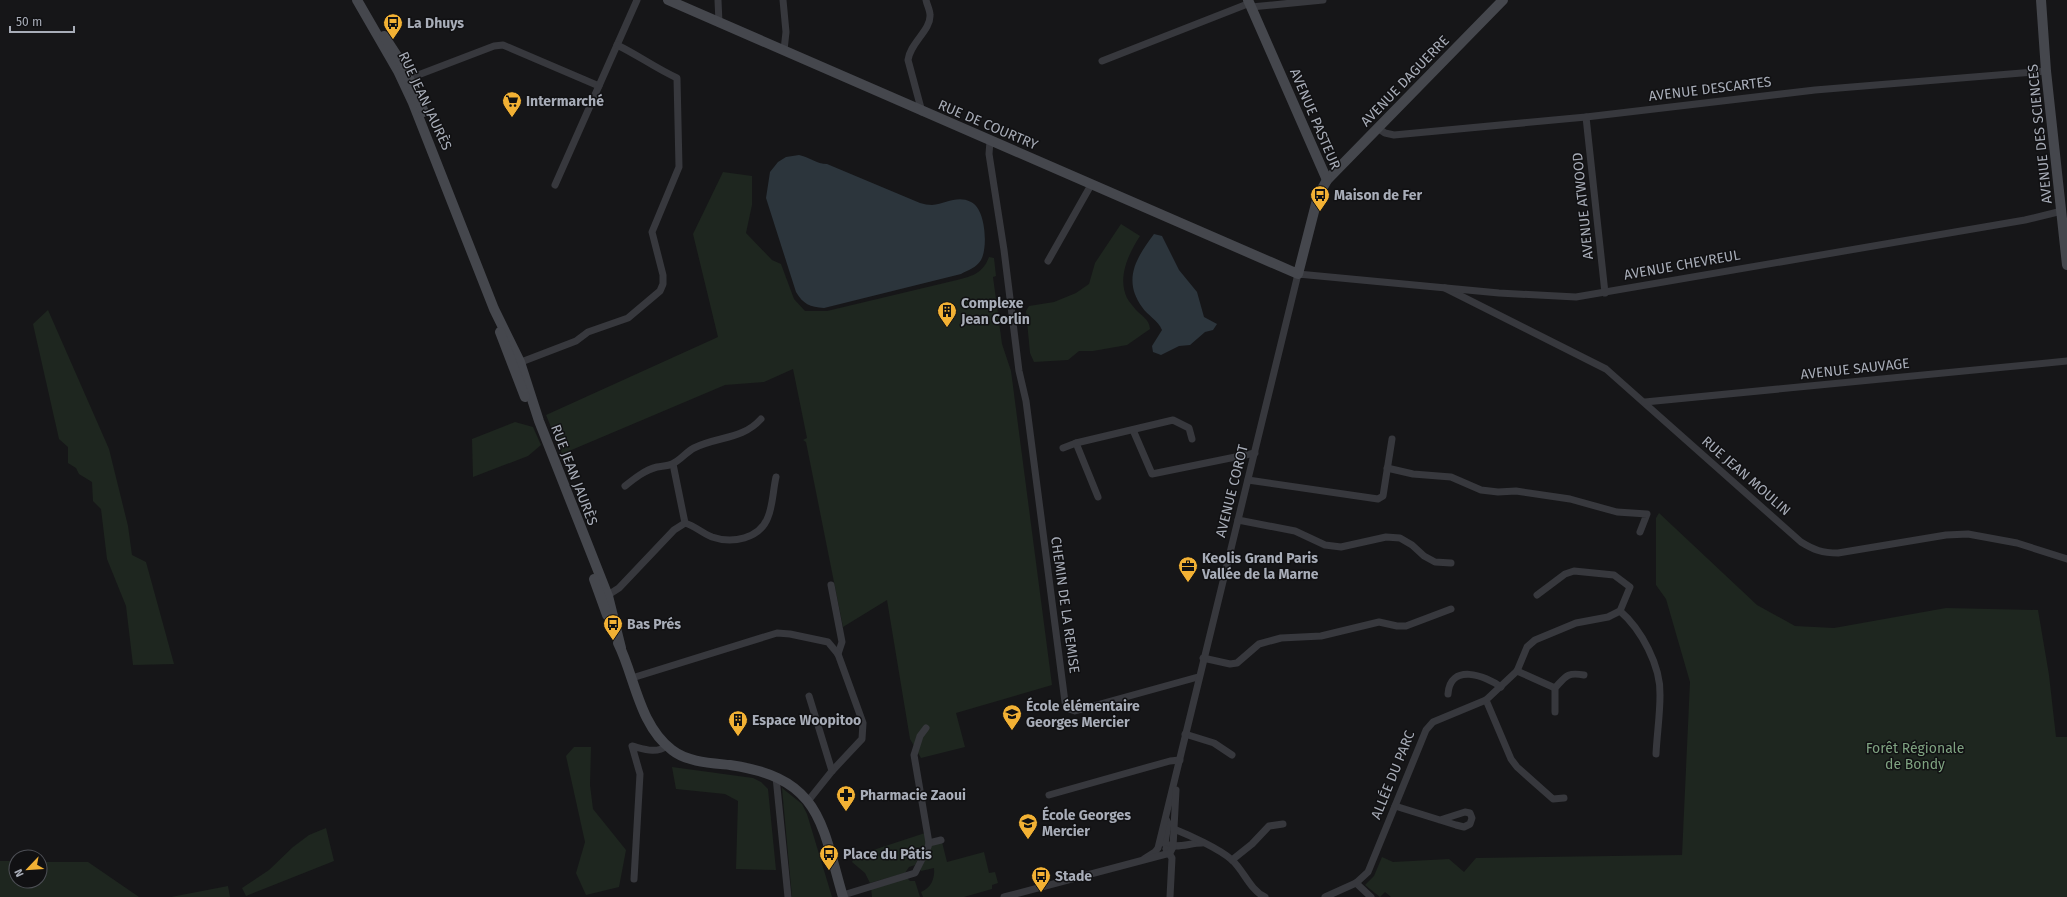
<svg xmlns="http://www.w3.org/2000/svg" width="2067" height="897" font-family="'Fira Sans',sans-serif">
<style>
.green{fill:#1e261f}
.water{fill:#2c353c}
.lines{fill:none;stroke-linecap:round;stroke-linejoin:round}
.street{stroke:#37383d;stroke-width:7}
.secondary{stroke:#45474d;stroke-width:10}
.labels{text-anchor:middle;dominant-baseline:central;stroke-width:3;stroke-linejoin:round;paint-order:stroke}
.poi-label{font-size:14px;font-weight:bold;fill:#a8adb8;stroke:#111113;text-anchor:start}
.street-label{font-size:14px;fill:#a8adb8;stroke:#111113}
.park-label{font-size:14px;fill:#7fa381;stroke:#111113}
</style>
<rect width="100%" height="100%" fill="#161618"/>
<g class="green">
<path d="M723,172l29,4v29l-6,28 26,27 9,4 13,35 11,12h22l130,-31c16,-4 26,-7 32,-23l5,1 2,18 -3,1 9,67 9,27 41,314 -96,28 9,34 -44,11 -11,-19 -23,-139 -44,27 -37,-185 -3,-2 4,-2 -14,-69 -29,13 -39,3 -163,69 -16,-39 172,-78 -25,-103z"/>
<path d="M1121,224l19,12c-11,17 -23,41 -13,62 2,4 6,8 9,12 7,7 13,9 14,19l-23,16 -34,6h-14l-11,9 -34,2 -4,-9 -4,-42 3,-5 25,-4 22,-9 13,-9 6,-21z"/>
<polygon points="48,310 109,449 128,526 132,555 146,562 174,664 133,665 126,606 107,559 101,509 93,501 92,482 79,474 76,468 68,463 68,447 59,439 33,324"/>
<polygon points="515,422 533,427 541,445 528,456 473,477 472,439"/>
<polygon points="1659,513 1757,605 1795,626 1834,628 1946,608 2038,610 2049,675 2056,737 2067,737 2067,897 1391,897 1385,892 1380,897 1365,885 1374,876 1382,857 1393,862 1449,859 1464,872 1476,858 1682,855 1690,682 1666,599 1656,585 1656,518"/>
<polygon points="574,747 591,747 590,785 593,809 626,850 619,887 586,895 576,873 585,842 566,756"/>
<polygon points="672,767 753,778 761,782 768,789 776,870 736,869 738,801 725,794 676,789"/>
<polygon points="782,788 802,804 807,814 832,897 792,897"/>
<polygon points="326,828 334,861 246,896 242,888 269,870 293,847 309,835"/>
<polygon points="925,833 926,844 915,865 909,867 905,873 870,883 865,873 852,862 855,856"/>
<path d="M942,842l5,20 37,-10 5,21 6,-1 3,11 -6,2v4l-28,8h-41l-2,-5c10,-4 14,-13 13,-24l-13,3 -2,-3 12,-22z"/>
<polygon points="0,861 16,861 16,881 40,881 40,862 88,862 139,897 0,897"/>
<polygon points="907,878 910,881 915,881 920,897 872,897 871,888"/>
<polygon points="228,886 230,897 171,897"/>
</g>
<g class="water">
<path d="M799,155c10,2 18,9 28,9l93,39c4,1 8,2 12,2 14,-1 25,-10 39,-3 15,7 17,46 10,58 -5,8 -13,10 -20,14l-137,34c-14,-1 -21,-4 -28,-16l-30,-94 4,-26 8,-10 8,-5z"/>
<path d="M1154,234l8,2 17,34 18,22 7,25 13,7 -4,6 -8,2 -15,13 -11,1 -18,9 -8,-3 -1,-6 10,-16c-4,-10 -14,-14 -20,-23 -20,-28 -5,-50 12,-73z"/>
</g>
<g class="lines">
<g class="street">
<polyline points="718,0 719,23"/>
<polyline points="783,0 786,32 784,50"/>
<polyline points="1251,7 1323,0"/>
<polyline points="1102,61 1250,3"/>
<polyline points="405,80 494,46 503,45 599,86"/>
<path d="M922,112l-14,-52c2,-17 23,-30 22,-45 0,-5 -3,-10 -4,-15"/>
<polyline points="1586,117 1605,293"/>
<polyline points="1379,129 1385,133 1394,135 1586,117 1815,90 2046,71"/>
<polyline points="990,141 989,154 1004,250 1019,371 1026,401 1065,702 1069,709 1075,711 1198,677"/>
<polyline points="555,185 637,0"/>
<polyline points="1048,261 1091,185"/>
<path d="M1445,288l161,81 195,173c13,8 21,11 37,11l108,-18 22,-1 49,9 50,16"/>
<path d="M516,364l60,-23 12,-9 40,-14 32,-27 3,-7v-9l-11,-43 27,-65 -2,-89c-22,-10 -39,-23 -60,-33"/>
<polyline points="1645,402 2067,361"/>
<polyline points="1133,430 1152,474 1255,453"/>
<polyline points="1076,443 1098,497"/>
<polyline points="1063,448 1076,443 1173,420 1189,428 1192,439"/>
<polyline points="673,464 685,523"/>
<polyline points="1387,468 1413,474 1451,477 1481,490 1498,492 1516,491 1570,499 1617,512 1647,514 1640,532"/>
<polyline points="1248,480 1378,499 1383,496 1392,439"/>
<path d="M625,486c10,-8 20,-16 32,-19 5,-1 11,-1 15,-3 8,-3 14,-12 22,-16 24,-12 48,-8 67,-29"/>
<polyline points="1238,520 1295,531 1325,545 1341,547 1386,537 1400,538 1412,545 1424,556 1435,562 1451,563"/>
<path d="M685,523c10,3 17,10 27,14 20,7 48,2 56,-20 5,-12 5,-27 8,-40"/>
<polyline points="831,585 842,642 838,654"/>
<polyline points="605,597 619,588 674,530 685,523"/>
<path d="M1620,611c21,18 41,55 40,84 0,20 -3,39 -4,59"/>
<polyline points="1203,658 1230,664 1237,663 1259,644 1281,638 1321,636 1379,622 1397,626 1406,626 1451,609"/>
<polyline points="1517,671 1555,688"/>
<polyline points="632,678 777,633 790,634 828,642 838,654 863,723 862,739 832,771 808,801"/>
<path d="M1448,694c2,-31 37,-19 53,-7"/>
<polyline points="809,696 832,771"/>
<polyline points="1486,700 1511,759 1517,767 1553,799 1564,798"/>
<path d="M1555,712v-24c11,-12 12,-16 29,-13"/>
<polyline points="1185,734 1214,743 1232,755"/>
<polyline points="776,777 788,897"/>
<polyline points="1049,795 1170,761 1180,760"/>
<polyline points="1395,806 1456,825 1464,827 1470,824 1472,818 1470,813 1465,812 1440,820"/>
<path d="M1166,819l2,4 -3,21c11,5 25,-1 37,-1"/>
<path d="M1174,829c15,6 46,20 58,31 12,11 18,30 33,37"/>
<polyline points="929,843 941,840"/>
<polyline points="1166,849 1172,858 1170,897"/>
<polyline points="1144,859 1155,852 1158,848 1298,274 1499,293 1576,297 2025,220 2062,211"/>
<polyline points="1232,860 1252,844 1269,826 1283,824"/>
<path d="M634,879l6,-105 -8,-28c12,3 24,8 35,0"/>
<polyline points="1356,883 1371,897"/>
<polyline points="843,895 915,873 928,847 929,843 914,755 920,736 926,728"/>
<polyline points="1004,897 1170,853 1173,847 1176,790"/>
<polyline points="1325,897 1356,883 1368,872 1426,730 1433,722 1486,700 1517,671 1527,647 1535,640 1576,623 1608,617 1620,611 1630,587 1614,575 1574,571 1565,574 1537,595"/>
</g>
<g class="secondary">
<polyline points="357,0 398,71 413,103 494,309 520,362 539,421 608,596 621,648"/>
<polyline points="668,0 1298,274 1318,196 1327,180 1503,0"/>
<polyline points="1248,0 1327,180"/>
<polyline points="2041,0 2046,71 2067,265"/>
<polyline points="384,36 403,65 424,112"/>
<polyline points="500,332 525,397"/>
<polyline points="594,579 607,615"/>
<path d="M618,643c17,34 21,82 54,107 15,12 39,13 58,15 90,13 91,56 113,132"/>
</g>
</g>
<defs>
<symbol id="bus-pin" viewBox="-11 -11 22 30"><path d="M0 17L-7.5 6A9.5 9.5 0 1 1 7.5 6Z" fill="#f2b134" stroke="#111113"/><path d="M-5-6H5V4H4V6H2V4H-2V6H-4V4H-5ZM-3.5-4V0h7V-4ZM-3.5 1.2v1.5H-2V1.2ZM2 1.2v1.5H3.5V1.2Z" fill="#111"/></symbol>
<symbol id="supermarket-pin" viewBox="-11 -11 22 30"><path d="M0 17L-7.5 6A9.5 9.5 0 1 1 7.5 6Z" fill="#f2b134" stroke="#111113"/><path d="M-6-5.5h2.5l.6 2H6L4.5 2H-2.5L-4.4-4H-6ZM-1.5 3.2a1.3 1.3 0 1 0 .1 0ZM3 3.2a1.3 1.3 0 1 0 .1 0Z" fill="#111"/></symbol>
<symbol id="building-pin" viewBox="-11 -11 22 30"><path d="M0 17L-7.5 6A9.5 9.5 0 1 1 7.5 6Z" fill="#f2b134" stroke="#111113"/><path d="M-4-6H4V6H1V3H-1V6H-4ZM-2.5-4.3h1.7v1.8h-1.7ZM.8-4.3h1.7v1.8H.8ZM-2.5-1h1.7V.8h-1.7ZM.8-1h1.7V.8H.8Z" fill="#111"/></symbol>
<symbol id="office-pin" viewBox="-11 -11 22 30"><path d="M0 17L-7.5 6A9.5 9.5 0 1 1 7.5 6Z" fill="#f2b134" stroke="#111113"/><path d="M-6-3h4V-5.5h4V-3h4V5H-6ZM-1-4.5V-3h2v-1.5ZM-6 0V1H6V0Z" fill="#111"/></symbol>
<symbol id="school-pin" viewBox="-11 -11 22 30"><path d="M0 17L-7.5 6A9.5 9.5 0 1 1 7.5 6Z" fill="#f2b134" stroke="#111113"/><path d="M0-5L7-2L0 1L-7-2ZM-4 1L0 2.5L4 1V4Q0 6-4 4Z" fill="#111"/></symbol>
<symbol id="pharmacy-pin" viewBox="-11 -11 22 30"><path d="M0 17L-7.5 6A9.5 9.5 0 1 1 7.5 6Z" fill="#f2b134" stroke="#111113"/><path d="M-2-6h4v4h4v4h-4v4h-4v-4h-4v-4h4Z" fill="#111"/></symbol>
</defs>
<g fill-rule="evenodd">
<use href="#bus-pin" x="382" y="12" width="22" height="30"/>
<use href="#supermarket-pin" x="501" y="90" width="22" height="30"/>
<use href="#bus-pin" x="1309" y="184" width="22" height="30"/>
<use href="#building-pin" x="936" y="300" width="22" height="30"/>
<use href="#office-pin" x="1177" y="555" width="22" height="30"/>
<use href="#bus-pin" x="602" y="613" width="22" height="30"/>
<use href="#school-pin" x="1001" y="703" width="22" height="30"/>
<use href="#building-pin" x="727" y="709" width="22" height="30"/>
<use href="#pharmacy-pin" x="835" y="784" width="22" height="30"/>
<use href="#school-pin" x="1017" y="812" width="22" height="30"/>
<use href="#bus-pin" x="818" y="843" width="22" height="30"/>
<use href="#bus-pin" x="1030" y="865" width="22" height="30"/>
</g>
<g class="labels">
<g class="poi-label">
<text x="407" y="23">La Dhuys</text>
<text x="526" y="101">Intermarché</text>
<text x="1334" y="195">Maison de Fer</text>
<text x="961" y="303">Complexe<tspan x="961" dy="16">Jean Corlin</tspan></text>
<text x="1202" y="558">Keolis Grand Paris<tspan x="1202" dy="16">Vallée de la Marne</tspan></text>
<text x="627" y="624">Bas Prés</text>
<text x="1026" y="706">École élémentaire<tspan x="1026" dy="16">Georges Mercier</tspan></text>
<text x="752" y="720">Espace Woopitoo</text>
<text x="860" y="795">Pharmacie Zaoui</text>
<text x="1042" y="815">École Georges<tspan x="1042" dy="16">Mercier</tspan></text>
<text x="843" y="854">Place du Pâtis</text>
<text x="1055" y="876">Stade</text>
</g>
<g class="street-label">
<text transform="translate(1405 81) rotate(-46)">AVENUE DAGUERRE</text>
<text transform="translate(1710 89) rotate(-7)">AVENUE DESCARTES</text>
<text transform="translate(425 101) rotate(65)">RUE JEAN JAURÈS</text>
<text transform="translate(1315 119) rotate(67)">AVENUE PASTEUR</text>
<text transform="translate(988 125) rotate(23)">RUE DE COURTRY</text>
<text transform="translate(2040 134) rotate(-96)">AVENUE DES SCIENCES</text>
<text transform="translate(1583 206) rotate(-96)">AVENUE ATWOOD</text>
<text transform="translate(1682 265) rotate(-10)">AVENUE CHEVREUL</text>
<text transform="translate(1855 369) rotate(-6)">AVENUE SAUVAGE</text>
<text transform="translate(574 475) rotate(69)">RUE JEAN JAURÈS</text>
<text transform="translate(1746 476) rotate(41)">RUE JEAN MOULIN</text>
<text transform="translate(1232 491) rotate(-76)">AVENUE COROT</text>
<text transform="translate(1065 605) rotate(82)">CHEMIN DE LA REMISE</text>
<text transform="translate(1393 775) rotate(-68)">ALLÉE DU PARC</text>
</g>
<g class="park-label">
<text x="1915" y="748">Forêt Régionale<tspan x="1915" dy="16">de Bondy</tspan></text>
</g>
</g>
<g transform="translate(28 869) rotate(245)"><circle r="19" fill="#111113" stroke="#4d4f55"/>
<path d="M0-3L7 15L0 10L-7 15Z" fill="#f2b134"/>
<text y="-6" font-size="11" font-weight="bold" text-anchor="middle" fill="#a8adb8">N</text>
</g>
<path d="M10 26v6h64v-6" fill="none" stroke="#a8adb8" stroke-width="2"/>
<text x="16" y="26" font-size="12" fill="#a8adb8" stroke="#111113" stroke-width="3" paint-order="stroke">50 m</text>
</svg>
